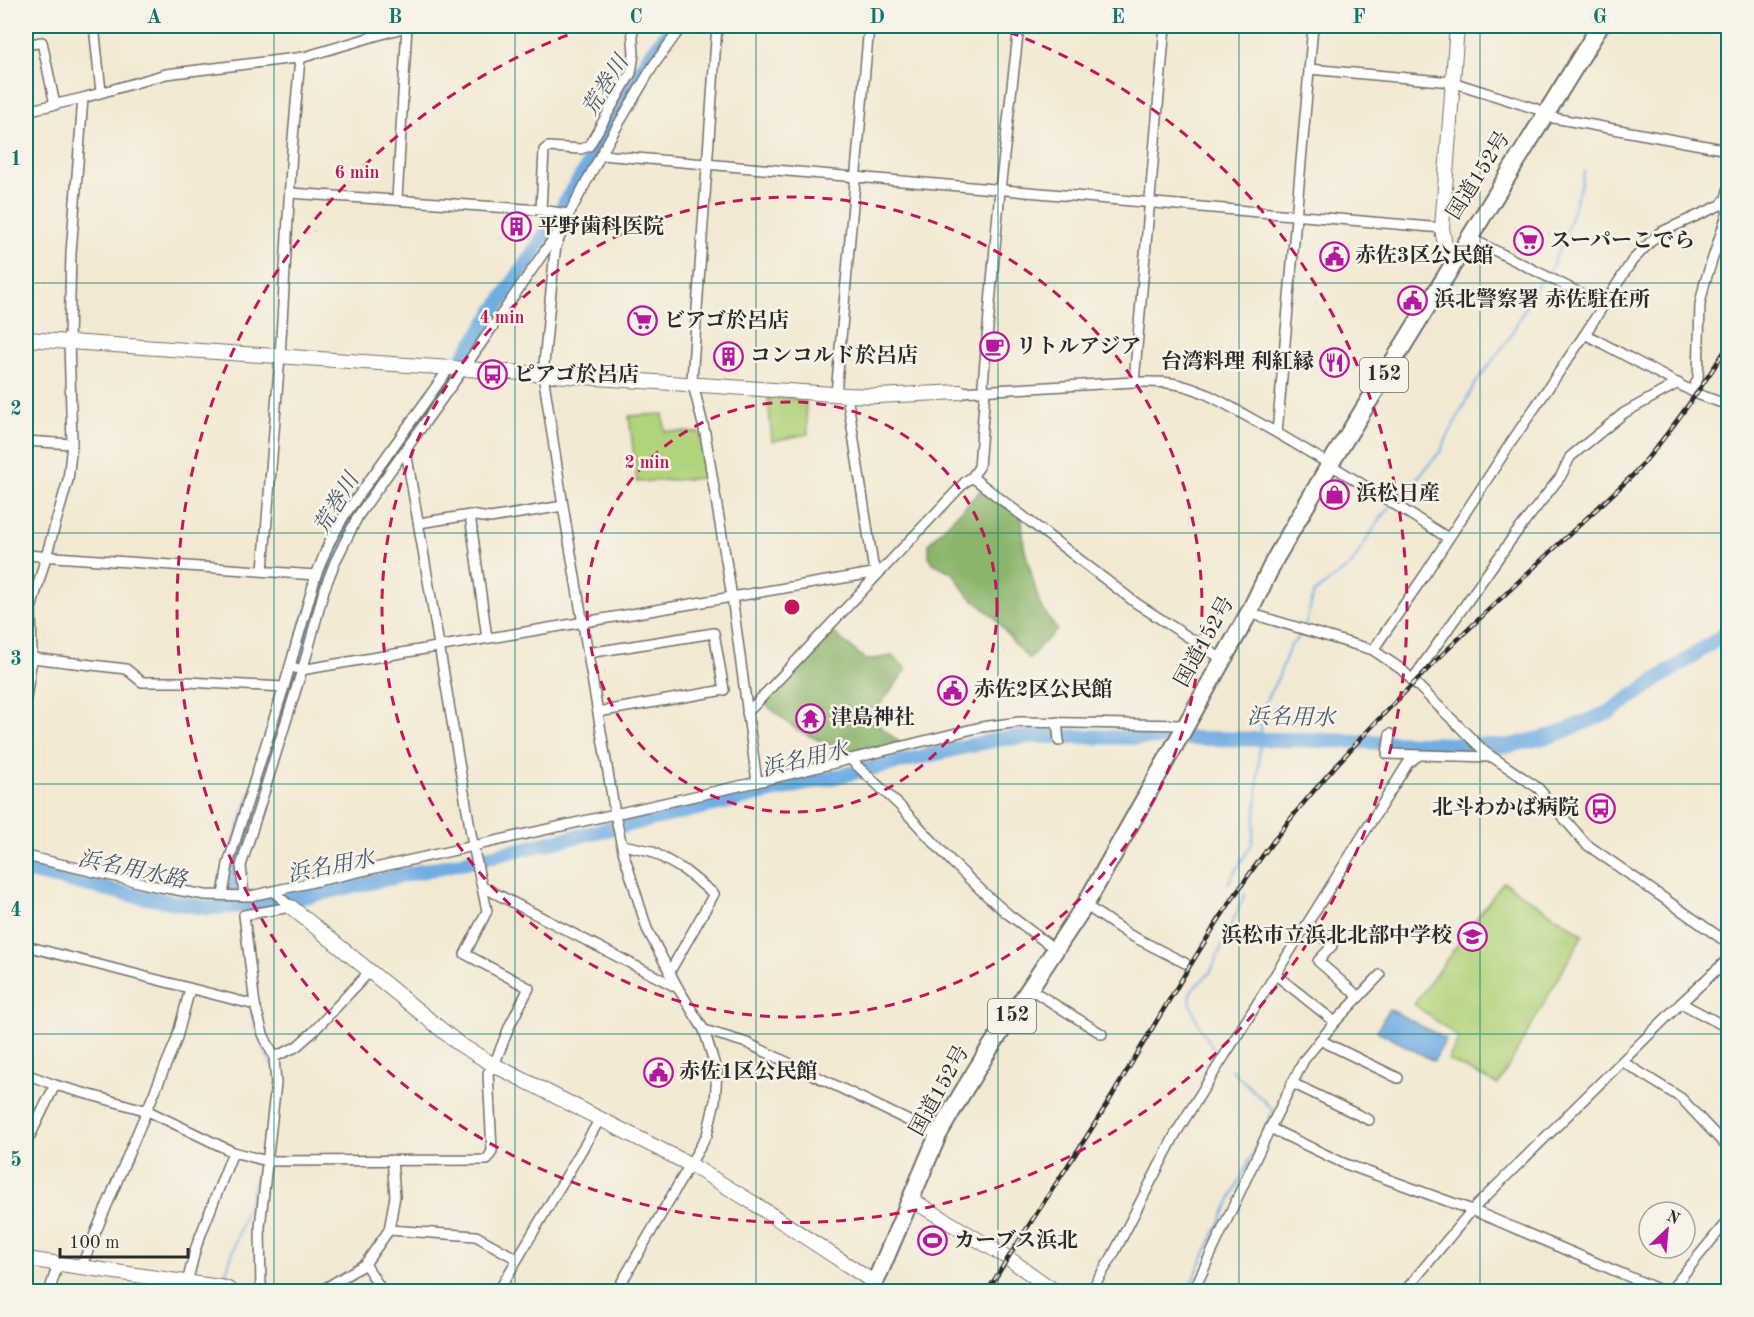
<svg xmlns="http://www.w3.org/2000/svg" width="1754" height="1317" font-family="'Old Standard TT','Noto Serif JP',serif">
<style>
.green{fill:#b1d37c;stroke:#6e7f54;stroke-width:1.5}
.forest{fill:#8cb56c;stroke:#5c704c;stroke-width:1.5}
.water{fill:#71ade2;stroke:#4e6c86;stroke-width:1.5}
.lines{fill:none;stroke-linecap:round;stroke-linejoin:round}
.stream{stroke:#71ade2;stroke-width:2}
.river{stroke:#71ade2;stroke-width:15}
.street-casing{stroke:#716e66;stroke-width:12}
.secondary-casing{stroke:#716e66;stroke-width:16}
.highway-casing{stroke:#716e66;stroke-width:20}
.street{stroke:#fff;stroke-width:9}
.secondary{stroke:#fff;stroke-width:14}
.highway{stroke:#fff;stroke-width:16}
.rail-casing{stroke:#2b2b2b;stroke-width:4.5}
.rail{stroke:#f7f3e8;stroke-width:2;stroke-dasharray:7;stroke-linecap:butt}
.grid{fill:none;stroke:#0f766e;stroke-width:1.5;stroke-opacity:0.55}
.ring{fill:none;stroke:#c2185b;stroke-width:3;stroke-dasharray:10 8}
.labels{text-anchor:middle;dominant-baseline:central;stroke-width:5;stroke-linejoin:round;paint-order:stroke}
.shield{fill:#f7f3e8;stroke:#686764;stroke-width:1.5}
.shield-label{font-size:20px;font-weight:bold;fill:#2b2b2b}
.street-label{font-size:21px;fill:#2b2b2b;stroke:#f7f3e8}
.poi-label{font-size:21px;font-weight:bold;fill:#2b2b2b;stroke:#f7f3e8;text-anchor:start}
.water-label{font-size:22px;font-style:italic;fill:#44586b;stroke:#f7f3e8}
.centre{fill:#c2185b;stroke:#f7f3e8;stroke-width:3}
.ring-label{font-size:18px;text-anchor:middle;font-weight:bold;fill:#c2185b;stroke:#f7f3e8;stroke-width:5;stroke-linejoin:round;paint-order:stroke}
.neatline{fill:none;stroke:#0f766e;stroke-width:2}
.grid-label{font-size:20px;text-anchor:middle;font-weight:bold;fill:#0f766e}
</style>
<rect width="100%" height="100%" fill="#f7f3e8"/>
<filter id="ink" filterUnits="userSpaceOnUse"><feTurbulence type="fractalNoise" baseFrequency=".0167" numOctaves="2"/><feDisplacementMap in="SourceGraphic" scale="12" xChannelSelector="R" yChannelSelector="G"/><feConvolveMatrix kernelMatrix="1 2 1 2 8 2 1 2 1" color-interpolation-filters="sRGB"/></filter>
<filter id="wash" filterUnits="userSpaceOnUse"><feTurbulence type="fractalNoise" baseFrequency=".008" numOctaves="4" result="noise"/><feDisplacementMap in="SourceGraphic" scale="24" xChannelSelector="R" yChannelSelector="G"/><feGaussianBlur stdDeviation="1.35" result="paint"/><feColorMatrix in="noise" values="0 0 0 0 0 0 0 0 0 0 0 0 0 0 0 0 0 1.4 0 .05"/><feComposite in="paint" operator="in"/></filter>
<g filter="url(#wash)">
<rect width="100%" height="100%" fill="#f3e9d3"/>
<g class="green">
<polygon points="768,397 805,399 808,434 772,441"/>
<polygon points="663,414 665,431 700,433 705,478 637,482 629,416"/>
<polygon points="1503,882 1583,934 1498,1085 1448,1060 1459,1038 1414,1004"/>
</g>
<g class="forest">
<polygon points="982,489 1022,518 1024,547 1040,605 1057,630 1040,646 1029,659 1014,643 995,618 966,593 953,573 933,563 929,557 929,544 933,539"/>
<polygon points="828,628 866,660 892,656 907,669 870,718 899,742 844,757 831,746 796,729 761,701"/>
</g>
<polygon class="water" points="1389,1009 1446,1039 1434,1061 1377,1031"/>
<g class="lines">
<g class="stream">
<polyline points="1546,273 1550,271 1566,233 1585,171"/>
<polyline points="1397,501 1440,452 1473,387 1509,338 1542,277"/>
<polyline points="1305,626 1314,593 1352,564 1377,523 1390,507"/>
<polyline points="1228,883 1252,844 1257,800 1261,715 1264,704 1278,678 1290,646 1298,638 1302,631"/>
<polyline points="251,1012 261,1043 271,1065"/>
<path d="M1219,1055c-16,-20 -24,-34 -30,-59l4,-8 17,-15 35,-79"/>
<polyline points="223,1282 260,1165"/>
<polyline points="1187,1292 1273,1110 1231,1069"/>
</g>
<g class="river">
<polyline points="564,204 586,169 616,108 648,58 673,26"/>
<polyline points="26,871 132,895 208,908 260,904 313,895 505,853 999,739 1037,736 1308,740 1508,746 1554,735 1609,712 1728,632"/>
<polyline points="231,890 232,866 252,810 318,594 339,537 369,490 453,373 557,217"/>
</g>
</g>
</g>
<g filter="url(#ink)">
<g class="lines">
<defs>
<g id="street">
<polyline points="94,26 101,92"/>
<polyline points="717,26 692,380 705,433 732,597 757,782"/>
<polyline points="26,45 42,42 55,105"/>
<polyline points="1309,69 1452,82 1543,111 1543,116 1728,150"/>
<polyline points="26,111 83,98 166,74 304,57 409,26"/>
<polyline points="602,155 1442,228"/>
<polyline points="290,193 541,210 569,214"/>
<polyline points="397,199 407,26"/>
<polyline points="541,210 544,150 548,147 581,149 589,146 631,73 634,54 632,26"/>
<polyline points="1468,237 1566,286 1602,306"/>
<polyline points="1585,334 1697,394 1728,405"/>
<polyline points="467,369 471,358 560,229"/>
<polyline points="1134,382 1165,26"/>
<polyline points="1692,390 1698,379 1700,304 1705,282 1728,212 1725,203 1728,190"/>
<path d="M960,392l174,-10c16,0 34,-1 50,4 27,7 52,25 77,38 64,36 125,75 187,114"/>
<polyline points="836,394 869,26"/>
<polyline points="1277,433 1313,26"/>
<polyline points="26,441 72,444"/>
<polyline points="972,477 1136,603 1222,659"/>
<polyline points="470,515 487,638"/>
<polyline points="419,523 470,515 490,518 563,506"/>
<polyline points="26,555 316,575"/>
<polyline points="263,570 280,356 292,150 300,58"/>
<polyline points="1249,613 1373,650 1401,669 1485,752 1538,788 1586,844 1728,943"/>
<polyline points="1373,650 1426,573 1512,441 1585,334 1632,261 1659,233 1725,203"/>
<polyline points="588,653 714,633 724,690 598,712"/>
<polyline points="32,658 126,669 142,682 188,682 284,687"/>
<polyline points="290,666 301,670 879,572 873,565 847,395"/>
<polyline points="1412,680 1513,537 1561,476 1570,457 1624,413 1678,383"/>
<polyline points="26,698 32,658 31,609 68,480 72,444 69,342 71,253 83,98"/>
<polyline points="747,713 965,482 972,477 979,467 985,391 983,384 1000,190 1019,26"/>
<polyline points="1057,722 1059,741"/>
<polyline points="1390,734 1387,754 1491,757"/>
<polyline points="850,759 900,806 952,862 985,894 1008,914 1056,950"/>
<polyline points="623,845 651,851 684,870 714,894 669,973"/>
<polyline points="26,856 155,886 205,895 251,896 757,782 981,727 1020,722 1185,725"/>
<polyline points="483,887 678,988"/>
<polyline points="273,891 291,907"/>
<polyline points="223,895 228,864 284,687 316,575 329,543 344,516 450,367"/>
<polyline points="244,896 241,866 307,654 324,590 335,562 358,516 464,368"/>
<polyline points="1085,905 1128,934 1185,963"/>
<polyline points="1308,923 1332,946 1318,961 1359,997"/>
<polyline points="26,946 255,1005"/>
<polyline points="1276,975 1335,1022"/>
<polyline points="1030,989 1102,1034"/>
<polyline points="1681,1003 1728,1028"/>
<polyline points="704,1030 747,1043 938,1135"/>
<polyline points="1320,1040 1398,1078"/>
<polyline points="274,1057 296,1047 313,1032 370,971"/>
<polyline points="1623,1062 1681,1098 1728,1148"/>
<polyline points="26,1074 55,1085 148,1111 233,1152 267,1161 487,1160 492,1151 488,1073 494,1065 510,1025 529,988 465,954 487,911 473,845 406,451"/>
<polyline points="1292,1083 1369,1120"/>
<polyline points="1270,1128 1343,1163 1472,1210 1665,1292"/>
<polyline points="26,1144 55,1085"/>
<polyline points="389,1230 476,1236 517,1259"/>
<polyline points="365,1264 383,1292"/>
<polyline points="81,1267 176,1041 190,989"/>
<polyline points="187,1283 196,1247 233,1152"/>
<polyline points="49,1292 58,1264"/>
<polyline points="261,1292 260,1227 276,1083 274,1057 263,1034 255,1005 244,915 291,907"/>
<polyline points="319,1292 365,1264 389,1230 395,1196 392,1160"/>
<polyline points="498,1292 600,1119"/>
<polyline points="616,1292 707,1135 715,1101 717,1072 704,1030 678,988 647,929 623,851 615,814 563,506 543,374 554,260 556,246 569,214 609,140 653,66 682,26"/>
<polyline points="1090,1292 1112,1257 1176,1133 1408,763 1418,756"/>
<polyline points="1193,1292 1270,1128 1304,1060 1335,1022 1380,975"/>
<polyline points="1404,1292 1472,1210 1681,1003 1728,959"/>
<polyline points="1669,1292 1728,1220"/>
</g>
<g id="secondary">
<polyline points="1725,203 1728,203"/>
<polyline points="1453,263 1445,246 1442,228 1457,26"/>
<polyline points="26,339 847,395 877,396 960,392"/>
<polyline points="291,907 459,1044 494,1065 691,1165 755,1204 875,1283"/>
<polyline points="912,1200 1008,1258 1056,1292"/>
<polyline points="26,1259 226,1288 232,1292"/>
</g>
<polyline id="highway" points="871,1292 938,1135 961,1095 988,1051 1085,905 1249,613 1275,559 1330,464 1600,26"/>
</defs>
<use href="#street" class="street-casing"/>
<use href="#secondary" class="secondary-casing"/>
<use href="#highway" class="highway-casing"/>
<use href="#street" class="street"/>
<use href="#secondary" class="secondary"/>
<use href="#highway" class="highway"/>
<defs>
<path id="rail" d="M987,1292c40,-67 85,-130 125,-196 59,-98 116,-202 189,-290 100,-120 218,-224 332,-331 36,-40 66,-84 95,-129"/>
</defs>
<use href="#rail" class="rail-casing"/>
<use href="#rail" class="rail"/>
</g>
</g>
<path class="grid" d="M274,26v1266M515,26v1266M756,26v1266M998,26v1266M1239,26v1266M1480,26v1266M26,283h1702M26,533h1702M26,784h1702M26,1034h1702"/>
<g class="ring">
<circle cx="792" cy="607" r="205"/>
<circle cx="792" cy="607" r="410"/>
<path d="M992 26A615 615 0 1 1 592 26"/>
</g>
<defs>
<symbol id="building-ring" viewBox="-11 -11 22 22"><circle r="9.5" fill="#f7f3e8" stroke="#b5179e" stroke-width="1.5"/><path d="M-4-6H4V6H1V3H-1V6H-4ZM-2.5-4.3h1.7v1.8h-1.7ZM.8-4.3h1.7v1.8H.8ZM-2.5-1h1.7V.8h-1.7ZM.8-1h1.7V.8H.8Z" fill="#b5179e"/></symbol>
<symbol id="supermarket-ring" viewBox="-11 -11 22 22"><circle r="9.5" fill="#f7f3e8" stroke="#b5179e" stroke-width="1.5"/><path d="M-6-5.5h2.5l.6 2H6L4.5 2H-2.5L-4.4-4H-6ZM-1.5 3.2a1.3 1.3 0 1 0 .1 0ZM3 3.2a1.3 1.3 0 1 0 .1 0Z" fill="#b5179e"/></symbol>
<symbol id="civic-ring" viewBox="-11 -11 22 22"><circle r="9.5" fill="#f7f3e8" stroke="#b5179e" stroke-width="1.5"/><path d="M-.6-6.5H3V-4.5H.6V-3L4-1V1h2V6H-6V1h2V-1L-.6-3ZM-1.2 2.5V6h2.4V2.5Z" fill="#b5179e"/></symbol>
<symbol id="cafe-ring" viewBox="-11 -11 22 22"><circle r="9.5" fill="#f7f3e8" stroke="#b5179e" stroke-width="1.5"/><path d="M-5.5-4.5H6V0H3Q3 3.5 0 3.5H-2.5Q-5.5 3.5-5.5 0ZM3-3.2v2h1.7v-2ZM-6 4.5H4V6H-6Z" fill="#b5179e"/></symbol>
<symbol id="restaurant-ring" viewBox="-11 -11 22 22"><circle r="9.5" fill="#f7f3e8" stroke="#b5179e" stroke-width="1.5"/><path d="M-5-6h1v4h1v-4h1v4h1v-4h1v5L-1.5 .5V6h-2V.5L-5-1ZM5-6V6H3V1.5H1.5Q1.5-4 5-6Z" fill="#b5179e"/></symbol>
<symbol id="bus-ring" viewBox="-11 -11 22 22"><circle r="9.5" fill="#f7f3e8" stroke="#b5179e" stroke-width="1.5"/><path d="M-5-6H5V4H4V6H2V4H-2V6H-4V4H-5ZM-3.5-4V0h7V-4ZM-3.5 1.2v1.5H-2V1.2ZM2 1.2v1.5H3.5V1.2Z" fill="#b5179e"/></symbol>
<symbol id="shop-ring" viewBox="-11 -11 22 22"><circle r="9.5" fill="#f7f3e8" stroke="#b5179e" stroke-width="1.5"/><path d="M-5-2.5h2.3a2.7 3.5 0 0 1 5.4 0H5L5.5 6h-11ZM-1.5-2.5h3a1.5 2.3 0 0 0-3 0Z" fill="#b5179e"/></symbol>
<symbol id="temple-ring" viewBox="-11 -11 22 22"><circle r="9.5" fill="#f7f3e8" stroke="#b5179e" stroke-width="1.5"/><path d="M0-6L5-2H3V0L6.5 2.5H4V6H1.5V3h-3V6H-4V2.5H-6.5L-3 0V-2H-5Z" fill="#b5179e"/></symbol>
<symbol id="school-ring" viewBox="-11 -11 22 22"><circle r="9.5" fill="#f7f3e8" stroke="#b5179e" stroke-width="1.5"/><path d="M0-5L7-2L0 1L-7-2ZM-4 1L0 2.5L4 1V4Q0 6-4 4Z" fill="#b5179e"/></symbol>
<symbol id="stadium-ring" viewBox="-11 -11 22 22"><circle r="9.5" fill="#f7f3e8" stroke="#b5179e" stroke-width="1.5"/><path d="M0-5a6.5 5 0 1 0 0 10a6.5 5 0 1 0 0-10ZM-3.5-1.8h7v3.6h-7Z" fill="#b5179e"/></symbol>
</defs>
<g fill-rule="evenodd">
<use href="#building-ring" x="500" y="210" width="33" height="33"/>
<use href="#supermarket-ring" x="1512" y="224" width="33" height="33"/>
<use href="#civic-ring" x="1318" y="240" width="33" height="33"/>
<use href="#civic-ring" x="1396" y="284" width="33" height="33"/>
<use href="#supermarket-ring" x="626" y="304" width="33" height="33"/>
<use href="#cafe-ring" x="978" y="330" width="33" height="33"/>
<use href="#building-ring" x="712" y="340" width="33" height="33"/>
<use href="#restaurant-ring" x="1318" y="346" width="33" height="33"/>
<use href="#bus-ring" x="476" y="358" width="33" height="33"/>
<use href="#shop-ring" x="1318" y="478" width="33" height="33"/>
<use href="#civic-ring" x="936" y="674" width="33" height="33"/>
<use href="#temple-ring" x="794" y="702" width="33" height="33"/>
<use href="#bus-ring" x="1584" y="792" width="33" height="33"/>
<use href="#school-ring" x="1456" y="920" width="33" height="33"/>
<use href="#civic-ring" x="642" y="1056" width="33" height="33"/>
<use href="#stadium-ring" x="916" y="1224" width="33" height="33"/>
</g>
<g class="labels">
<g class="shield">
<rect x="1360" y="358" width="48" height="34" rx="4.5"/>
<rect x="988" y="999" width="48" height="34" rx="4.5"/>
</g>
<g class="shield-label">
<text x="1384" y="375">152</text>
<text x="1012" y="1016">152</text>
</g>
<g class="street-label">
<text transform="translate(1479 176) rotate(-58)">国道152号</text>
<text transform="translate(1205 642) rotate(-61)">国道152号</text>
<text transform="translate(940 1091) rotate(-61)">国道152号</text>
</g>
<g class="poi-label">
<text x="538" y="227">平野歯科医院</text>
<text x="1550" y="241">スーパーこでら</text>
<text x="1355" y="256">赤佐3区公民館</text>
<text x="1434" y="300">浜北警察署 赤佐駐在所</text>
<text x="664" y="321">ビアゴ於呂店</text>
<text x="1016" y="347">リトルアジア</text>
<text x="750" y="356">コンコルド於呂店</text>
<text x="1314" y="362" text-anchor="end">台湾料理 利紅縁</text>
<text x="514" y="375">ピアゴ於呂店</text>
<text x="1356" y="494">浜松日産</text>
<text x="974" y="690">赤佐2区公民館</text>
<text x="831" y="718">津島神社</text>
<text x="1579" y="808" text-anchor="end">北斗わかば病院</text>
<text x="1452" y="936" text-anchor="end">浜松市立浜北北部中学校</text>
<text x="679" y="1072">赤佐1区公民館</text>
<text x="954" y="1241">カーブス浜北</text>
</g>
<g class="water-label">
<text transform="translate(606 86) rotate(-58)">荒巻川</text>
<text transform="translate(337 504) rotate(-59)">荒巻川</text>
<text transform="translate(1291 718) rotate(1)">浜名用水</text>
<text transform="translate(805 760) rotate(-13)">浜名用水</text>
<text transform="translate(331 867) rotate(-11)">浜名用水</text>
<text transform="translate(132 870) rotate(12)">浜名用水路</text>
</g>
</g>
<circle cx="792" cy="607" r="9" class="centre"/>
<g class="ring-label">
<text x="357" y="178">6 min</text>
<text x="502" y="323">4 min</text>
<text x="647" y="468">2 min</text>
</g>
<rect width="1754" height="1317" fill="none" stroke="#f7f3e8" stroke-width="66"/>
<g transform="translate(1667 1230) rotate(26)"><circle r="28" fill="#f7f3e8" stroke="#a5a39c" stroke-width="1.5"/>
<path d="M0-4.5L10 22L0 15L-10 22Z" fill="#b5179e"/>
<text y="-9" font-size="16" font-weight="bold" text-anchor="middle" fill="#2b2b2b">N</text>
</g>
<path d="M60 1248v9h128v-9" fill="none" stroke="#2b2b2b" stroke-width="3"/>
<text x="69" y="1248" font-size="18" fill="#2b2b2b" stroke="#f7f3e8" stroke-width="4.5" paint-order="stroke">100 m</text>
<rect x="33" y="33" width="1688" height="1251" class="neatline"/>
<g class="grid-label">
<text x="154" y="23">A</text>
<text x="395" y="23">B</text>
<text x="636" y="23">C</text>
<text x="877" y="23">D</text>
<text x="1118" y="23">E</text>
<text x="1359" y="23">F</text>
<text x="1600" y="23">G</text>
<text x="16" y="165">1</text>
<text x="16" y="415">2</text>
<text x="16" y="665">3</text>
<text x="16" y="916">4</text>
<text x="16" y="1166">5</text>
</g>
</svg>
